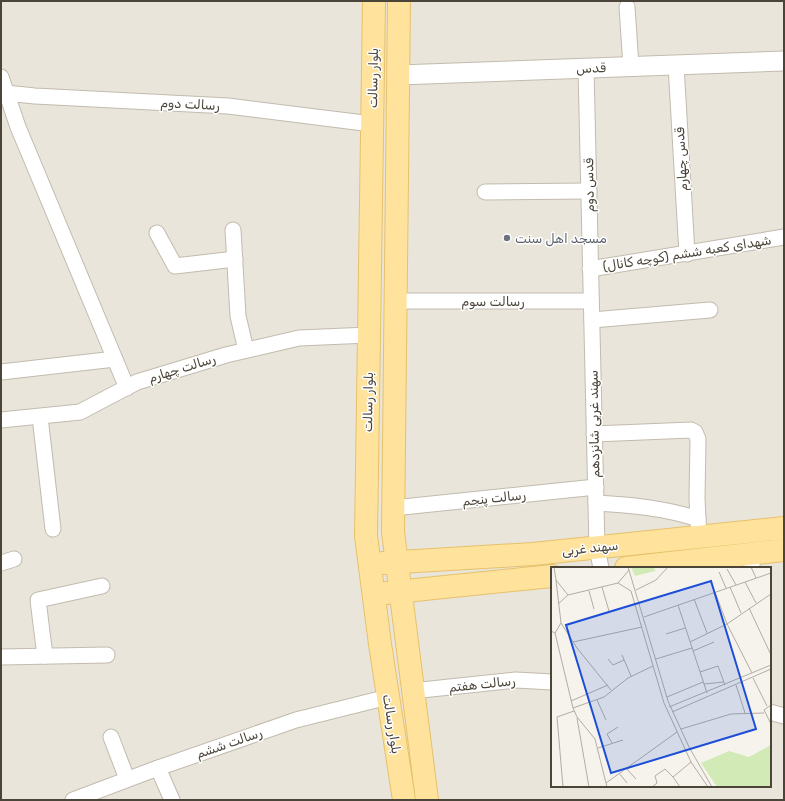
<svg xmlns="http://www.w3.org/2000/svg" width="785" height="801" font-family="Rubik,Cairo,sans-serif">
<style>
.residential{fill:#eae5da;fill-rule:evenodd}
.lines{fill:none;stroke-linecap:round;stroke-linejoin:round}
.minor-casing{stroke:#c2bbae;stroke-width:17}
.tertiary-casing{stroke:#c2bbae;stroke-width:21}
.primary-casing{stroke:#e6c16a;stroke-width:24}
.minor{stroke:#fff;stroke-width:15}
.tertiary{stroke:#fff;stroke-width:19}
.primary{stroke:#ffe39c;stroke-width:22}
.worship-dot{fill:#6b7280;stroke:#fff;stroke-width:1.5}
.labels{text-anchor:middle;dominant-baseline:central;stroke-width:3;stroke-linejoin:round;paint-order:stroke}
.street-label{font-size:13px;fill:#4b4439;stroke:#fff}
.worship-label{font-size:13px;fill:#5b616d;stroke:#fff;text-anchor:start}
.inset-road{fill:none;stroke:#b2ada4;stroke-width:1}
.view{fill:#1d4ed8;fill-opacity:0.15;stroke:#1d4ed8;stroke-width:2}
.inset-edge{fill:none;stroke:#4b4439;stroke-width:2}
</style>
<rect width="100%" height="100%" fill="#f6f3ec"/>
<path class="residential" d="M1,1h783v799h-783zM552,568h218v218h-218z"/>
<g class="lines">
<defs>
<g id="minor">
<polyline points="627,7 631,67"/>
<polyline points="676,65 687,254"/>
<polyline points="586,68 597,548 601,568"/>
<polyline points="1,77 18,127 127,388"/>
<polyline points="6,93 35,96 228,106 372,124"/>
<polyline points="485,192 589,191"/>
<polyline points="233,230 238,316 246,350"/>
<polyline points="157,233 175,266 235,259"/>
<polyline points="590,269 784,237"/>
<polyline points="395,301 591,301"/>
<polyline points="592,320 710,310"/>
<polyline points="1,372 115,359"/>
<polyline points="40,417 53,529"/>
<polyline points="1,420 80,412 137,382 226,355 299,338 369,335"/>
<polyline points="594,434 691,430 695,432 698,439 697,499 699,538"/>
<path d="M596,503c35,2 69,5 102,16"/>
<polyline points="393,508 596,487"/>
<polyline points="752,554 752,568"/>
<polyline points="1,563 14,559"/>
<polyline points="45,656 38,600 102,586"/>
<polyline points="1,657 107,655"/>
<polyline points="412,691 516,680 552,682"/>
<polyline points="770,712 784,716"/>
<polyline points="111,737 127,779"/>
<polyline points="158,768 172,800"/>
<polyline points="73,800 158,768 296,720 388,697"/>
</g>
<polyline id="tertiary" points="398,75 784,61"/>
<g id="primary">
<polyline points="374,1 366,536 380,644 404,800"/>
<polyline points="399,1 393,532 427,800"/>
<polyline points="383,563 533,554 784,528"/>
<polyline points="626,568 784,550"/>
<polyline points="386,593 552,576"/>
</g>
</defs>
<use href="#minor" class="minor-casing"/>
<use href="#tertiary" class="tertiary-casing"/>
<use href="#primary" class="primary-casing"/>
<use href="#minor" class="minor"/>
<use href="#tertiary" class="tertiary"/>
<use href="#primary" class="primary"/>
</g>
<circle class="worship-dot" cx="507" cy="238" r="4"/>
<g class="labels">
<g class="street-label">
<text transform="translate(591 68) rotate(-2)">قدس</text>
<text transform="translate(373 78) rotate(-89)">بلوار رسالت</text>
<text transform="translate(190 104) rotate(3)">رسالت دوم</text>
<text transform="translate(681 159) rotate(-93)">قدس چهارم</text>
<text transform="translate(589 185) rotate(-91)">قدس دوم</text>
<text transform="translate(687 253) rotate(-9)">شهدای کعبه ششم (کوچه کانال)</text>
<text x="493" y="301">رسالت سوم</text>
<text transform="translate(182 368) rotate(-17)">رسالت چهارم</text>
<text transform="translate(368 402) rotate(-89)">بلوار رسالت</text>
<text transform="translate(594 424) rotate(-91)">سهند غربی شانزدهم</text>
<text transform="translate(494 498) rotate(-6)">رسالت پنجم</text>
<text transform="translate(590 548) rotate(-6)">سهند غربی</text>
<text transform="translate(482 684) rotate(-6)">رسالت هفتم</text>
<text transform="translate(392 724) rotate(81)">بلوار رسالت</text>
<text transform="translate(229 743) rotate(-19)">رسالت ششم</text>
</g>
<g class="worship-label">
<text x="515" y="238">مسجد اهل سنت</text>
</g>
</g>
<g transform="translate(551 567)">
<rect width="220" height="220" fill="#f6f3ec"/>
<path d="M80,0h23l1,4 -20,5z" fill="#d2eab5"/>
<path d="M220,178v42h-54l-16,-24 28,-12 20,6z" fill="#d2eab5"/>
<path class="inset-road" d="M3,0l2,13 12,15M77,0l40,134 21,46 23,40M200,0l5,11M176,2l9,16M168,5l7,16M194,15l11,21M67,16l13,8 33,112 27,59 17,25M51,20l7,24M179,20l11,26M85,23l20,-10 12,-13M38,24l5,18M164,25l12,32 25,49M143,32l13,34M7,37l10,-9 50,-12 11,-13M127,38l29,88M198,41l22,47M93,50l127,-44M10,56l16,25 34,42M0,64l4,2 18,75 4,9 18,22 12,48M4,66l6,-10 -5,-43M115,67l19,-6M22,75l69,-15M139,75l37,-18 44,-30M142,84l21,-9M71,88l9,21M57,92l5,6 11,-5M105,92l36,-11M149,105l18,-6 7,19M202,111l14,28M153,117l20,-2M185,118l9,28M116,130l36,-15M46,133l9,20M20,134l37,-16M220,138l-7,5 7,14M118,140l102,-42M22,141l31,-11 24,-19 25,-12M121,145l99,-43M26,151l12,69M130,162l50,-15 33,-1M61,176l-5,-9 11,-7M47,181l25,-8M75,201l10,11M68,206l8,10M122,210l7,10M55,216l71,-51M12,220l-6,-70 17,-6M101,220l5,-4 -2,-7 10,-7 8,8 18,-15"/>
<path class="view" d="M160,14l45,148 -145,44 -45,-148z"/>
<rect width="220" height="220" class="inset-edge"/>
</g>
<rect width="785" height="801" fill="none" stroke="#4b4439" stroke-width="4"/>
</svg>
